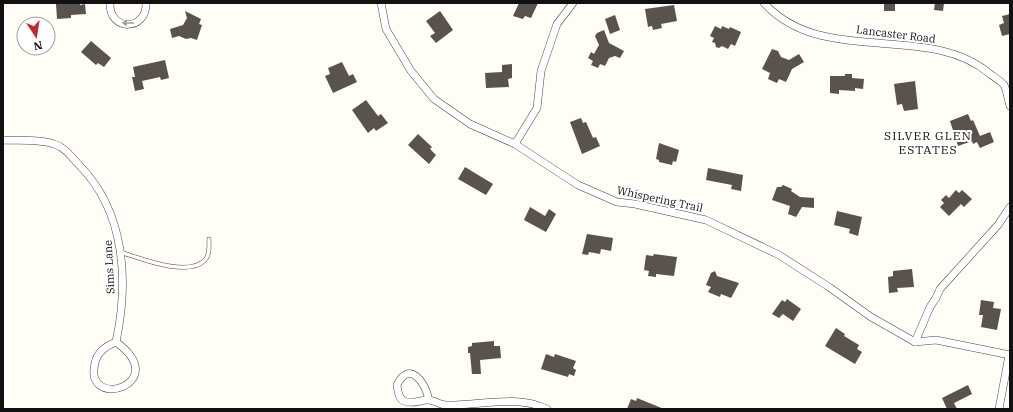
<svg xmlns="http://www.w3.org/2000/svg" width="1013" height="412" font-family="'IBM Plex Serif',serif">
<style>
.building{fill:#5a524d}
.lines{fill:none;stroke-linecap:round;stroke-linejoin:round}
.lane-casing{stroke:#444;stroke-width:4.5}
.street-casing{stroke:#444;stroke-width:8}
.lane{stroke:#fff;stroke-width:3.5}
.street{stroke:#fff;stroke-width:7}
.oneway{fill:#a0a0a0}
.labels{text-anchor:middle;dominant-baseline:central;stroke-width:4;stroke-linejoin:round;paint-order:stroke}
.street-label{font-size:11px;fill:#111;stroke:#fff}
.neighbourhood-label{font-size:12px;letter-spacing:1px;fill:#111;stroke:#fff}
</style>
<rect width="100%" height="100%" fill="#fffdf5"/>
<g class="building">
<polygon points="80,3 80,5 85,4 86,14 71,15 71,18 57,19 56,4"/>
<polygon points="519,3 538,3 531,18 525,16 523,19 513,16"/>
<rect x="884" y="3" width="11" height="8"/>
<polygon points="935,3 944,3 943,11 934,10"/>
<polygon points="674,5 677,21 661,24 662,28 653,30 652,26 648,27 645,9"/>
<polygon points="185,11 201,19 199,24 202,25 197,40 191,38 186,39 179,36 172,38 170,29 183,25 187,18"/>
<polygon points="440,11 453,30 436,43 430,36 435,33 426,21"/>
<polygon points="1010,14 1010,34 1002,36 999,25 1004,23 1002,16"/>
<polygon points="615,15 620,30 610,34 605,19"/>
<polygon points="715,26 721,29 722,26 729,29 730,27 741,32 735,46 731,44 728,49 722,46 719,48 716,47 715,43 712,42 714,38 710,36"/>
<polygon points="604,30 609,43 624,51 620,58 615,56 609,58 605,66 600,64 598,68 591,65 593,61 588,58 591,52 594,54 599,45 595,36 597,33"/>
<polygon points="91,41 111,58 104,67 98,63 96,65 81,52"/>
<polygon points="772,49 778,51 781,57 789,60 799,54 804,62 792,69 786,82 779,79 777,83 768,79 770,73 762,69"/>
<polygon points="165,60 169,78 161,80 160,77 142,81 144,89 135,91 132,77 135,77 133,67"/>
<polygon points="342,62 349,76 353,74 357,82 333,93 325,76 330,74 328,68"/>
<polygon points="512,64 512,78 508,79 509,87 486,88 485,73 502,72 502,65"/>
<polygon points="845,74 852,74 852,78 864,79 863,89 855,88 855,91 839,90 839,94 830,93 830,76 845,76"/>
<polygon points="915,81 918,109 904,111 902,104 897,105 894,84"/>
<polygon points="366,100 378,116 381,114 388,123 376,131 374,128 368,133 352,110"/>
<polygon points="968,114 971,121 973,120 980,136 990,132 994,142 980,148 977,142 973,144 972,141 958,146 950,121"/>
<polygon points="581,118 583,123 586,122 593,138 596,137 600,146 582,154 570,122"/>
<polygon points="418,134 432,147 430,149 436,155 429,164 408,145"/>
<polygon points="659,143 679,150 676,162 673,161 672,165 659,162 659,160 656,159"/>
<polygon points="465,167 493,184 486,195 458,179"/>
<polygon points="708,168 743,175 741,191 731,189 732,185 706,180"/>
<polygon points="783,185 792,189 791,191 800,197 814,198 814,208 802,207 796,217 788,214 790,206 772,200 777,187 781,187"/>
<polygon points="956,190 959,193 962,190 972,199 964,207 961,204 949,216 940,207 944,203 941,200 946,195 949,198"/>
<polygon points="530,207 545,216 549,209 556,214 546,232 524,220"/>
<polygon points="837,211 862,217 858,236 849,233 850,229 834,225"/>
<polygon points="587,234 613,238 611,251 601,249 600,254 589,252 588,255 582,254"/>
<polygon points="654,254 677,257 674,276 656,274 656,277 648,276 649,271 644,270 646,255 653,256"/>
<polygon points="912,269 914,287 897,288 898,292 889,293 888,277 893,276 893,271"/>
<polygon points="715,271 717,276 739,283 731,298 721,294 720,297 708,292 711,287 706,285 711,273"/>
<polygon points="787,299 801,309 793,321 783,314 779,318 772,314 782,300 785,302"/>
<polygon points="981,300 994,302 993,308 1001,309 997,330 981,327 983,315 979,315"/>
<polygon points="836,328 845,334 844,336 859,345 857,349 862,352 855,364 825,346"/>
<polygon points="494,341 494,346 500,346 501,358 480,360 481,374 472,374 470,353 468,353 468,347 472,346 472,343"/>
<polygon points="546,354 554,357 555,354 576,361 573,368 576,370 574,376 569,374 568,377 541,369"/>
<polygon points="968,385 972,394 954,403 957,409 947,409 942,398"/>
<polygon points="637,398 664,409 627,409 631,399 636,401"/>
</g>
<g class="lines">
<defs>
<path id="lane" d="M120,252c20,6 68,26 85,8 5,-5 4,-14 4,-21"/>
<g id="street">
<path d="M110,3c-1,29 37,28 36,0"/>
<polyline points="381,3 386,29 411,71 434,99 470,124 515,144 578,185 617,202 635,204 706,220 779,255 829,287 871,317 915,342 936,340 1010,355"/>
<path d="M764,3c59,65 164,18 226,71 4,3 11,7 14,11 3,5 4,15 6,21"/>
<path d="M3,140c16,1 36,-1 51,4 11,3 18,14 26,22 45,46 49,115 36,176"/>
<polyline points="515,144 537,108 541,71 557,24 573,3"/>
<path d="M116,342c58,42 -33,70 -21,21 2,-11 11,-17 21,-21z"/>
<polyline points="915,342 930,307 936,298 940,289 998,225 1010,207"/>
<path d="M429,400c-4,-17 -19,-41 -32,-15 1,6 1,13 7,16 8,4 16,-1 24,-1 6,0 12,5 18,5 34,1 69,-11 101,4"/>
<polyline points="999,409 1009,355"/>
</g>
</defs>
<use href="#lane" class="lane-casing"/>
<use href="#street" class="street-casing"/>
<use href="#lane" class="lane"/>
<use href="#street" class="street"/>
</g>
<defs><path id="oneway-solid" d="M-6-.8H1V-3.2L6.5 0L1 3.2V.8H-6Z"/></defs>
<use class="oneway" href="#oneway-solid" transform="translate(128 23) rotate(180)"/>
<g class="labels">
<g class="street-label">
<text transform="translate(896 34) rotate(7)">Lancaster Road</text>
<text transform="translate(660 199) rotate(12)">Whispering Trail</text>
<text transform="translate(109 267) rotate(-93)">Sims Lane</text>
</g>
<g class="neighbourhood-label">
<text x="928" y="135">SILVER GLEN<tspan x="928" dy="14">ESTATES</tspan></text>
</g>
</g>
<rect width="1013" height="412" fill="none" stroke="#111111" stroke-width="8"/>
<g transform="translate(36 36) rotate(168)"><circle r="19" fill="#ffffff" stroke="#a0a0a0"/>
<path d="M0-3L7 15L0 10L-7 15Z" fill="#c4262e"/>
<text y="-6" font-size="11" font-weight="bold" text-anchor="middle" fill="#111111">N</text>
</g>
</svg>
